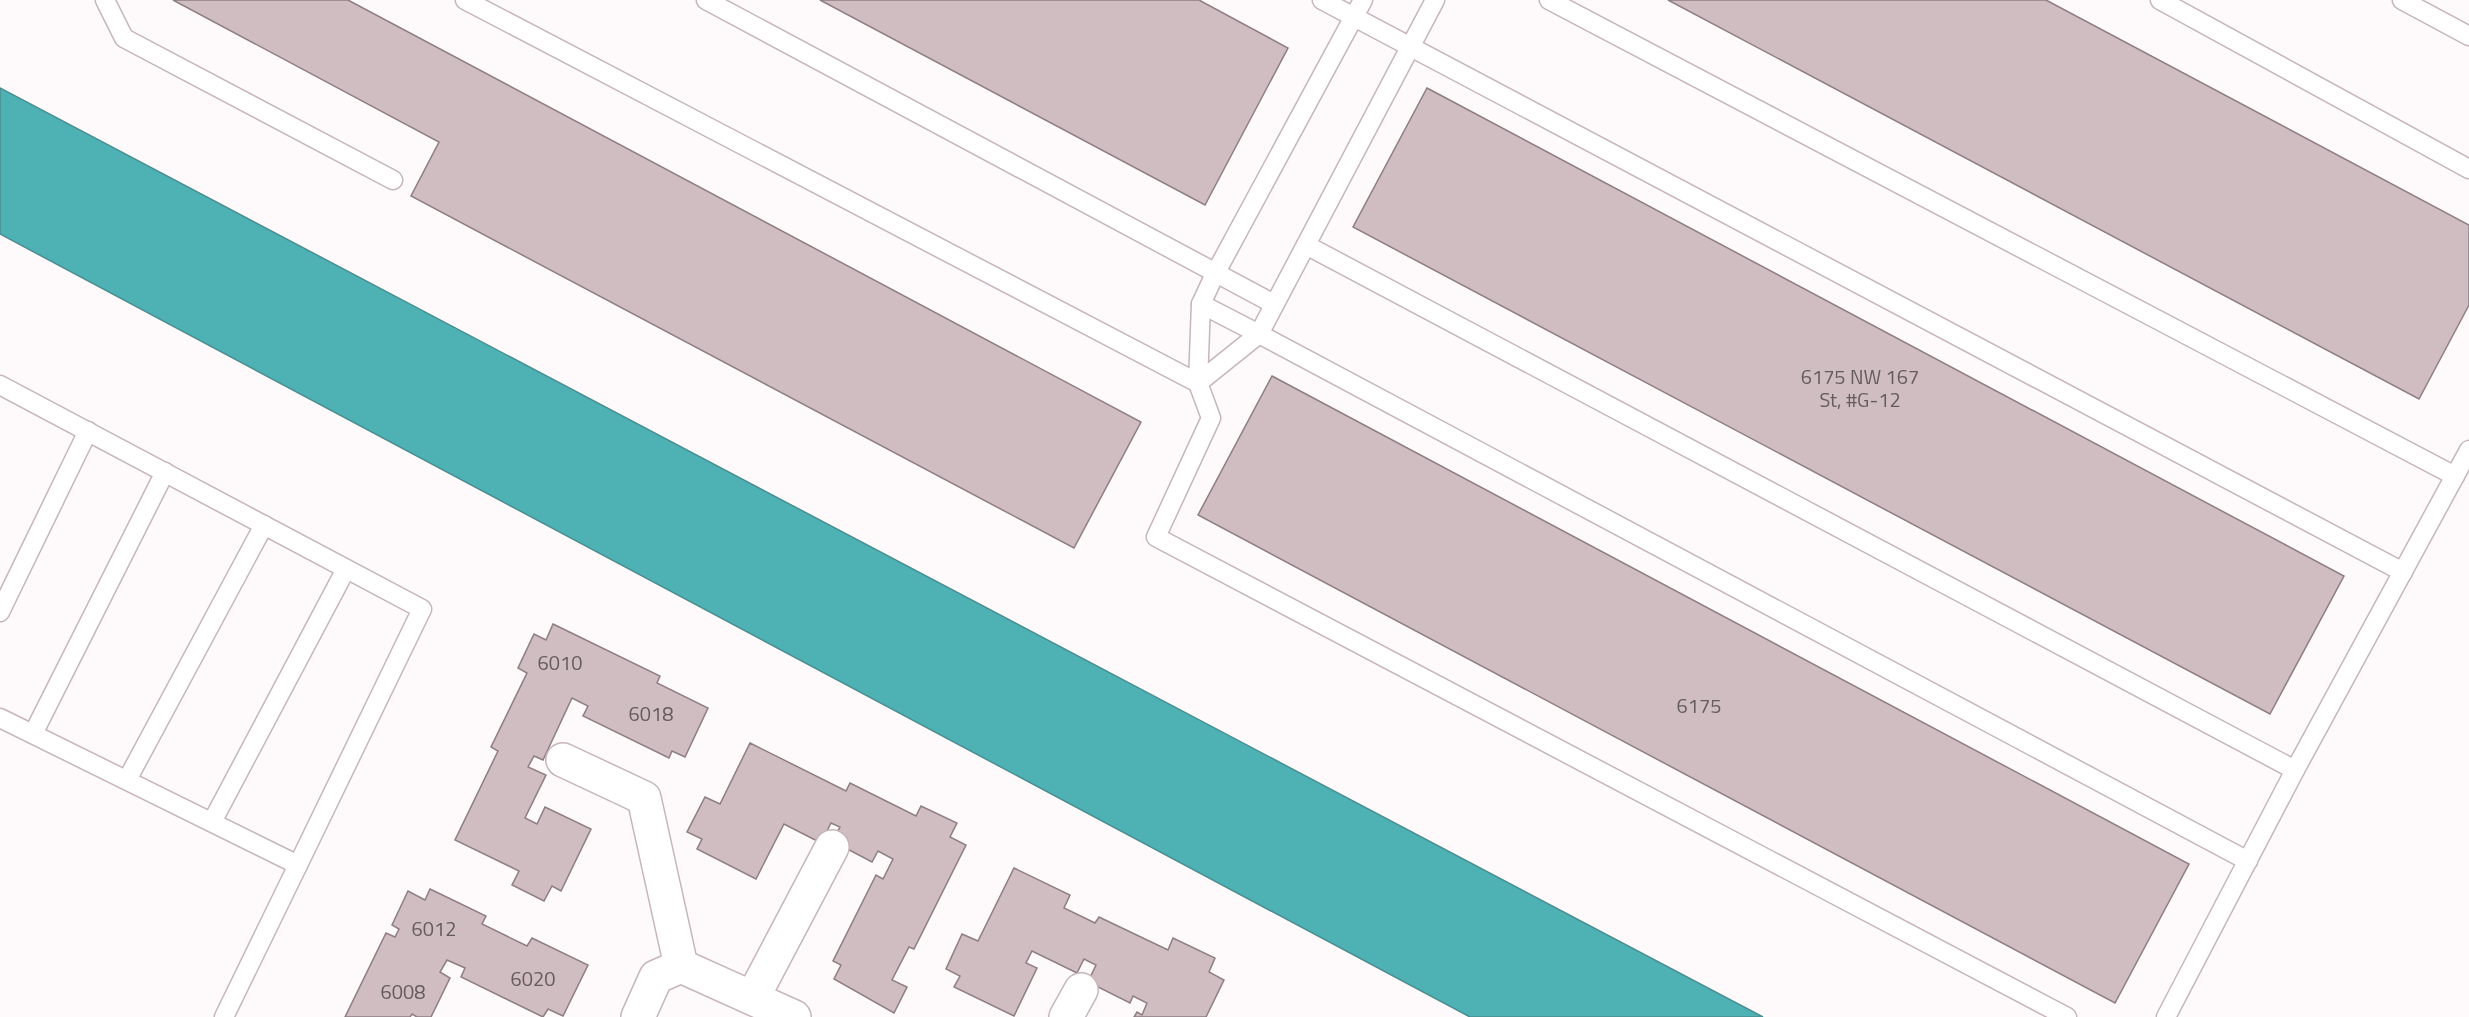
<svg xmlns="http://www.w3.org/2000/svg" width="2469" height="1017" font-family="'Titillium Web',sans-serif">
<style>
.water{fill:#4eb2b5;stroke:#4a8e91;stroke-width:1.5}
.building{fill:#cfbdc2;stroke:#8e7d82;stroke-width:1.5}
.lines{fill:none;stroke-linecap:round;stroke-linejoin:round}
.service-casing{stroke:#c7b5bb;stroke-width:21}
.minor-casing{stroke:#c7b5bb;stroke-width:36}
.service{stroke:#fff;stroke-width:18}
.minor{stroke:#fff;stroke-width:33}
.labels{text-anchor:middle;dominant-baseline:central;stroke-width:4.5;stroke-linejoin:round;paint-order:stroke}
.number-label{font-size:20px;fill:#645b5e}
</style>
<rect width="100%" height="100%" fill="#fefafb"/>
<polygon class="water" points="0,88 1763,1017 1470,1017 0,234"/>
<g class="building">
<polygon points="173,0 348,0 1141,422 1074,548 411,196 439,142"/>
<polygon points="820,0 1199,0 1288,48 1205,205"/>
<polygon points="1668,0 2046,0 2469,225 2469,305 2419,399"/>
<polygon points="1427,88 2344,576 2270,714 1353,227"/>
<polygon points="1272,376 2189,864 2115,1003 1198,515"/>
<polygon points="553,624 660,676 657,683 708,708 685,757 672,751 669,758 583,716 588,706 572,698 543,760 534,756 528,767 546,775 525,818 537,824 545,807 591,829 561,891 552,886 544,901 512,885 519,871 455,840 498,751 491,747 527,673 518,668 534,634 546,640"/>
<polygon points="750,743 846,791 850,783 916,816 921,806 957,823 950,837 966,845 914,949 909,947 892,980 907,987 894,1013 834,979 841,965 833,961 876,875 883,879 893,859 878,851 872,862 832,841 840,827 831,823 821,843 784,824 756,879 697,849 702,839 687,832 705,797 720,804"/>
<polygon points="1014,868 1070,895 1064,908 1095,923 1099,917 1168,950 1173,938 1215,958 1209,972 1224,980 1206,1017 1134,1017 1137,1012 1142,1015 1147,1003 1133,996 1130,1003 1088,982 1096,965 1084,959 1077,973 1032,951 1026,963 1037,968 1014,1016 954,987 960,976 946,969 962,934 978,941"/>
<polygon points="430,889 486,916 482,924 527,946 532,938 588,965 563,1016 548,1009 543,1017 461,977 465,968 447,960 440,972 450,978 431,1017 417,1017 412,1014 410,1017 345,1017 386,933 395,937 399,929 392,925 408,891 425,900"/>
</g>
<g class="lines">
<defs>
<g id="service">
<polyline points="105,0 124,38 393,180"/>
<polyline points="465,0 1198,383"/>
<polyline points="706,0 1274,304"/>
<polyline points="1322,0 2403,572"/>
<polyline points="1363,0 1215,274 1201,304 1198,383 1211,418 1156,537 2067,1017"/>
<polyline points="1549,0 2455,476"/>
<polyline points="2160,0 2469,169"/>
<polyline points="2402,0 2469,36"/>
<polyline points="1306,245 2295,770"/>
<polyline points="1201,304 1259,334 2248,861"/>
<polyline points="1198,383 1259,334 1435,0"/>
<polyline points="0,385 422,609 298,865"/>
<polyline points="0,612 88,431"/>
<polyline points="0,718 298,865 224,1017"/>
<polyline points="33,734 165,472"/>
<polyline points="127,780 264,525"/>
<polyline points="212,822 346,569"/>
<polyline points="2166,1017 2295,770 2469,450"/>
</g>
<g id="minor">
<polyline points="563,760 644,798 681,966 794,1017"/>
<polyline points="753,997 832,847"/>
<polyline points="638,1017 656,977 681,966"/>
<polyline points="1066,1017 1081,990"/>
</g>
</defs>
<use href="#service" class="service-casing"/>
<use href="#minor" class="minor-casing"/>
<use href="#service" class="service"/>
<use href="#minor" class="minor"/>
</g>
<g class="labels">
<g class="number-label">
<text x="1860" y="376">6175 NW 167<tspan x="1860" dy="23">St, #G-12</tspan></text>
<text x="560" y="662">6010</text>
<text x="1699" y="705">6175</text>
<text x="651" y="713">6018</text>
<text x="434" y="928">6012</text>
<text x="533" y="978">6020</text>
<text x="403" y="991">6008</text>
</g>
</g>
</svg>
